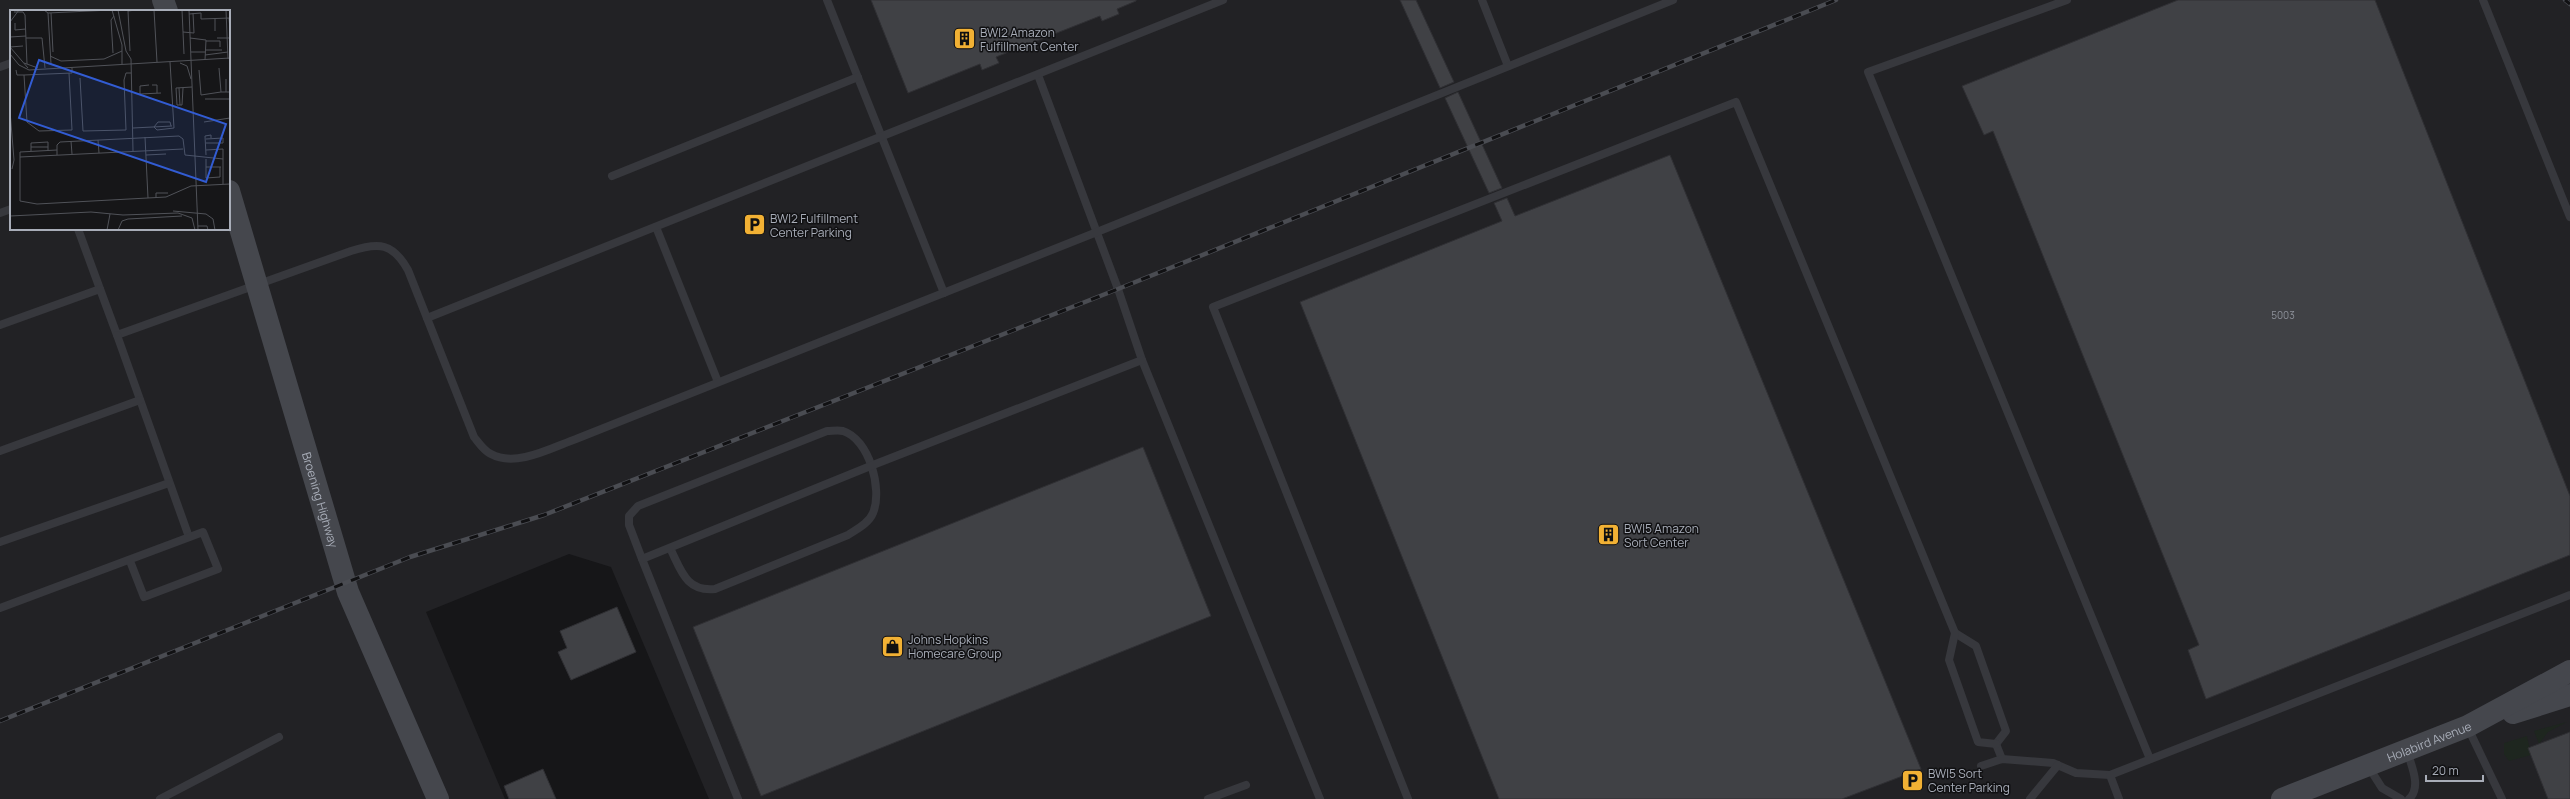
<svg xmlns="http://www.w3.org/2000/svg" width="2570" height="799" font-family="Manrope,sans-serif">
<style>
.built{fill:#222225;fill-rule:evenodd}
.green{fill:#1e261f}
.building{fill:#404145;stroke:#303034}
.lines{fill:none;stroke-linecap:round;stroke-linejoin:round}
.lane{stroke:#37383d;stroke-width:8}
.secondary{stroke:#45474d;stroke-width:22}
.rail-casing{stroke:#4a4c52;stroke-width:4.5}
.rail{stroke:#111113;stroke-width:3;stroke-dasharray:9;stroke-linecap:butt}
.labels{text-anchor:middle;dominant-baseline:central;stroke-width:3;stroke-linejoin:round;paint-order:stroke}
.number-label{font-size:10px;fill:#8e929b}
.poi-label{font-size:12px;fill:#a8adb8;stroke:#111113;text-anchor:start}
.street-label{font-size:12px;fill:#a8adb8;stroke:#111113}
.inset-road{fill:none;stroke:#505258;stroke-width:1}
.view{fill:#325cd3;fill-opacity:0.15;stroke:#325cd3;stroke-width:2}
.inset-edge{fill:none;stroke:#a8adb8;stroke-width:2}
</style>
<rect width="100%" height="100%" fill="#161618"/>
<path class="built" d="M0,0h2570v799h-1861l-98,-232 -42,-13 -143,58 79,187h-505zM11,11h218v218h-218z"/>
<g class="green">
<polygon points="2567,722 2548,732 2539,744 2534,731"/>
<polygon points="2527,736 2531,755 2509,761 2504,754 2504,743"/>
</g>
<g class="building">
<polygon points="871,0 1136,0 1136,1 1117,9 1119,14 1102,21 1100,16 996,57 999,63 982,70 980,64 908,93"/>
<polygon points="1400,0 1416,0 1454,82 1440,88"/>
<polygon points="2178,0 2375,0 2570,496 2570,555 2206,699 2188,650 2199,645 1993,131 1984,135 1962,86"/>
<polygon points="1458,92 1502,188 1489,193 1445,98"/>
<polygon points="1670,155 1921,769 1842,799 1499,799 1300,302 1502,221 1494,203 1507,198 1515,216"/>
<polygon points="1143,447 1211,616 761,796 693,627"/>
<polygon points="617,607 636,652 571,680 558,652 567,648 560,631"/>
<polygon points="2570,732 2570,799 2548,799 2528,748"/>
<polygon points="543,769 556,799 509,799 504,786"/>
</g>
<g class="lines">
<g class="lane">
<polyline points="827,0 944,293"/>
<polyline points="1482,0 1508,66"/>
<polyline points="2067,0 1868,72 2150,759"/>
<polyline points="2483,0 2570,217"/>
<polyline points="0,67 11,63"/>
<polyline points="1038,75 1118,289 1142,360 1320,799"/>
<polyline points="612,176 858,77"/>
<polyline points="0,213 11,209"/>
<polyline points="656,227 718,382"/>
<polyline points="78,229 100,289"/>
<polyline points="427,318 1223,0"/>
<path d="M0,325l100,-36 17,46 234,-84c28,-9 42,-8 57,19l66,167c5,6 10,14 17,17 25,14 62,-7 85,-15l521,-207 576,-232"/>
<polyline points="117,335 189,537"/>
<polyline points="0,451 140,400"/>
<polyline points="0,542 169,483"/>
<path d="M670,548c11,22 16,44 45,41l133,-54c9,-6 21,-12 25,-22 10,-24 -4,-74 -30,-82 -5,-1 -11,0 -16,0l-189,75 -9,10v9l13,34 96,240"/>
<polyline points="642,559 873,465 1142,360"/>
<polyline points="0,608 203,532 218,569 144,597 130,561"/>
<polyline points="1955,633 1976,646 2006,731 1996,744"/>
<polyline points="2468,728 2502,799"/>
<polyline points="1996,744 2002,759"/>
<path d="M2407,751c4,14 15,36 2,48"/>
<polyline points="1981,766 2002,759 2053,763 2076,773 2110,775"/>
<polyline points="2368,766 2382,788 2401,799"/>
<polyline points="160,799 279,737"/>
<polyline points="1208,799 1246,785"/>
<polyline points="1408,799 1213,307 1736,102 1955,633 1949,660 1978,742 1996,744"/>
<polyline points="2030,799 2058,765"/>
<polyline points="2119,799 2110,775 2570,595"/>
</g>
<g class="secondary">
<polyline points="163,0 167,11"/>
<path id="s1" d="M229,191l119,401 90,207"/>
<polyline points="2513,713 2570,695"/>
<path id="s2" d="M2282,799l186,-73 102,-55"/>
</g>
<defs>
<g id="rail">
<polyline points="2565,0 2570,4"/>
<polyline points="0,721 410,557 544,515 1118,289 1836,0"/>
</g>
</defs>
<use href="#rail" class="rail-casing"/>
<use href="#rail" class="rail"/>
</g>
<defs>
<symbol id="building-square" viewBox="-11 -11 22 22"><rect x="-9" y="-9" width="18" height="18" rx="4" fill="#f2b134" stroke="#111113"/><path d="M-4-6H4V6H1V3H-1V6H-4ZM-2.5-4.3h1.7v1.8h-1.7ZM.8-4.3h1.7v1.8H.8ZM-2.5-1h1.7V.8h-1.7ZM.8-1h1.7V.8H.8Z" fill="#111"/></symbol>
<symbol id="parking-square" viewBox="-11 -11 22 22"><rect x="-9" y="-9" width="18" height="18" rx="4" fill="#f2b134" stroke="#111113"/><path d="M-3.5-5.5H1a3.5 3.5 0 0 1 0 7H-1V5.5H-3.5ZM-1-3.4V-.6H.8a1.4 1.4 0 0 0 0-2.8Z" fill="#111"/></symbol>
<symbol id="shop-square" viewBox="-11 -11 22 22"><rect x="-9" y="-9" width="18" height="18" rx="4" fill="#f2b134" stroke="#111113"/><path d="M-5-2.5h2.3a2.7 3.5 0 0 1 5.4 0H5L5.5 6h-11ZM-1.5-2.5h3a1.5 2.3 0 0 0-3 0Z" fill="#111"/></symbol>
</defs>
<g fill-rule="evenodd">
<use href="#building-square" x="952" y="26" width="25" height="25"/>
<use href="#parking-square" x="742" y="212" width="25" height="25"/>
<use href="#building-square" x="1596" y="522" width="25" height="25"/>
<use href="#shop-square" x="880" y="634" width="25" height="25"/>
<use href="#parking-square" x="1900" y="768" width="25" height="25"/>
</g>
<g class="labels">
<g class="number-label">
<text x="2283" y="315">5003</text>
</g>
<g class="poi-label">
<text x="980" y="32">BWI2 Amazon<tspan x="980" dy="14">Fulfillment Center</tspan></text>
<text x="770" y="218">BWI2 Fulfillment<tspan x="770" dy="14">Center Parking</tspan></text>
<text x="1624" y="528">BWI5 Amazon<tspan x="1624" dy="14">Sort Center</tspan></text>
<text x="908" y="639">Johns Hopkins<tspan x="908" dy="14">Homecare Group</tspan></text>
<text x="1928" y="773">BWI5 Sort<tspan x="1928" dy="14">Center Parking</tspan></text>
</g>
<g class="street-label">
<text stroke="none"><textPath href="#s1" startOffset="322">Broening Highway</textPath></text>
<text stroke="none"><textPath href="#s2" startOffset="158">Holabird Avenue</textPath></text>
</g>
</g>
<g transform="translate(10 10)">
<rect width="220" height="220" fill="#161618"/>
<path class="inset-road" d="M34,0l4,3 3,51M102,0l10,35v19M108,0l8,41 5,8 2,92M144,0l3,52M172,0l1,22 11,1 -1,-20M179,0l2,50M216,0l2,49M4,2h9l2,3 2,49M38,3l63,-3M41,3l2,39M179,4l12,-1v6l29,-1M205,8v13M219,8l1,12M0,12l9,-12M5,13v7l11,-1M173,22l1,22M0,27l16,-1M16,28h16l3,30M180,28l16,2 -1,20M207,28h13M196,31h14v6M0,37l13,-1M0,37l18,21M196,40h16M120,41l-2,-40 8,-1M181,42h14M103,43l-2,-33 3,-4M0,44l9,11 10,5M195,45l23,-3M40,46l11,5 43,-2 18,-8M181,50l7,170M160,52l4,66 -17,2 -3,-3 4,-5h12l1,4M14,53l14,5M170,53l7,3 4,13M209,58l2,24h9M6,60l1,5h7l48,-2v-5M19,60l201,-12M189,60l2,25 20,-3M14,65l3,47 12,9 33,-1 -3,-57M70,68l3,53 43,-1 -2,-50 2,-7h5M216,69v13M139,75l-9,1v8l21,-1M142,75h5v8M169,78l1,17h2l1,-17M195,89h25M170,95h-3l-1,-17 16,-1M0,101l4,49 -2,9M194,112l26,-4M123,118l39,-2M135,127l3,61M196,129l17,-1v5h-17M88,130l1,13M61,131l1,13M21,137h17M47,140l-37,2v49l17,3 129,-7 25,-11 39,-2M21,141v-8l17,-1v9M47,145v-10l3,-3 119,-6 4,3 2,16 38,4v-10l-17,1M136,145l20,-1M196,145l-1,-19 6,-1v3M10,147l163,-8M196,149v8h15M213,149v25M196,157v11l14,-1v-10M146,188v-5h12M163,201l33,3 7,5 2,11M0,206l81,-4 32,3 55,-2 14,5 3,12M188,216h9l1,4M97,220l3,-16M108,220l4,-9 6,-2 54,-3"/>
<path class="view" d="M29,50l187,64 -20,58 -187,-64z"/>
<rect width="220" height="220" class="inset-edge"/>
</g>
<path d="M2426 775v6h57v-6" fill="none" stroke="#a8adb8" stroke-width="2"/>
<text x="2432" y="775" font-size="12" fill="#a8adb8" stroke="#111113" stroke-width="3" paint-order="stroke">20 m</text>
</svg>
